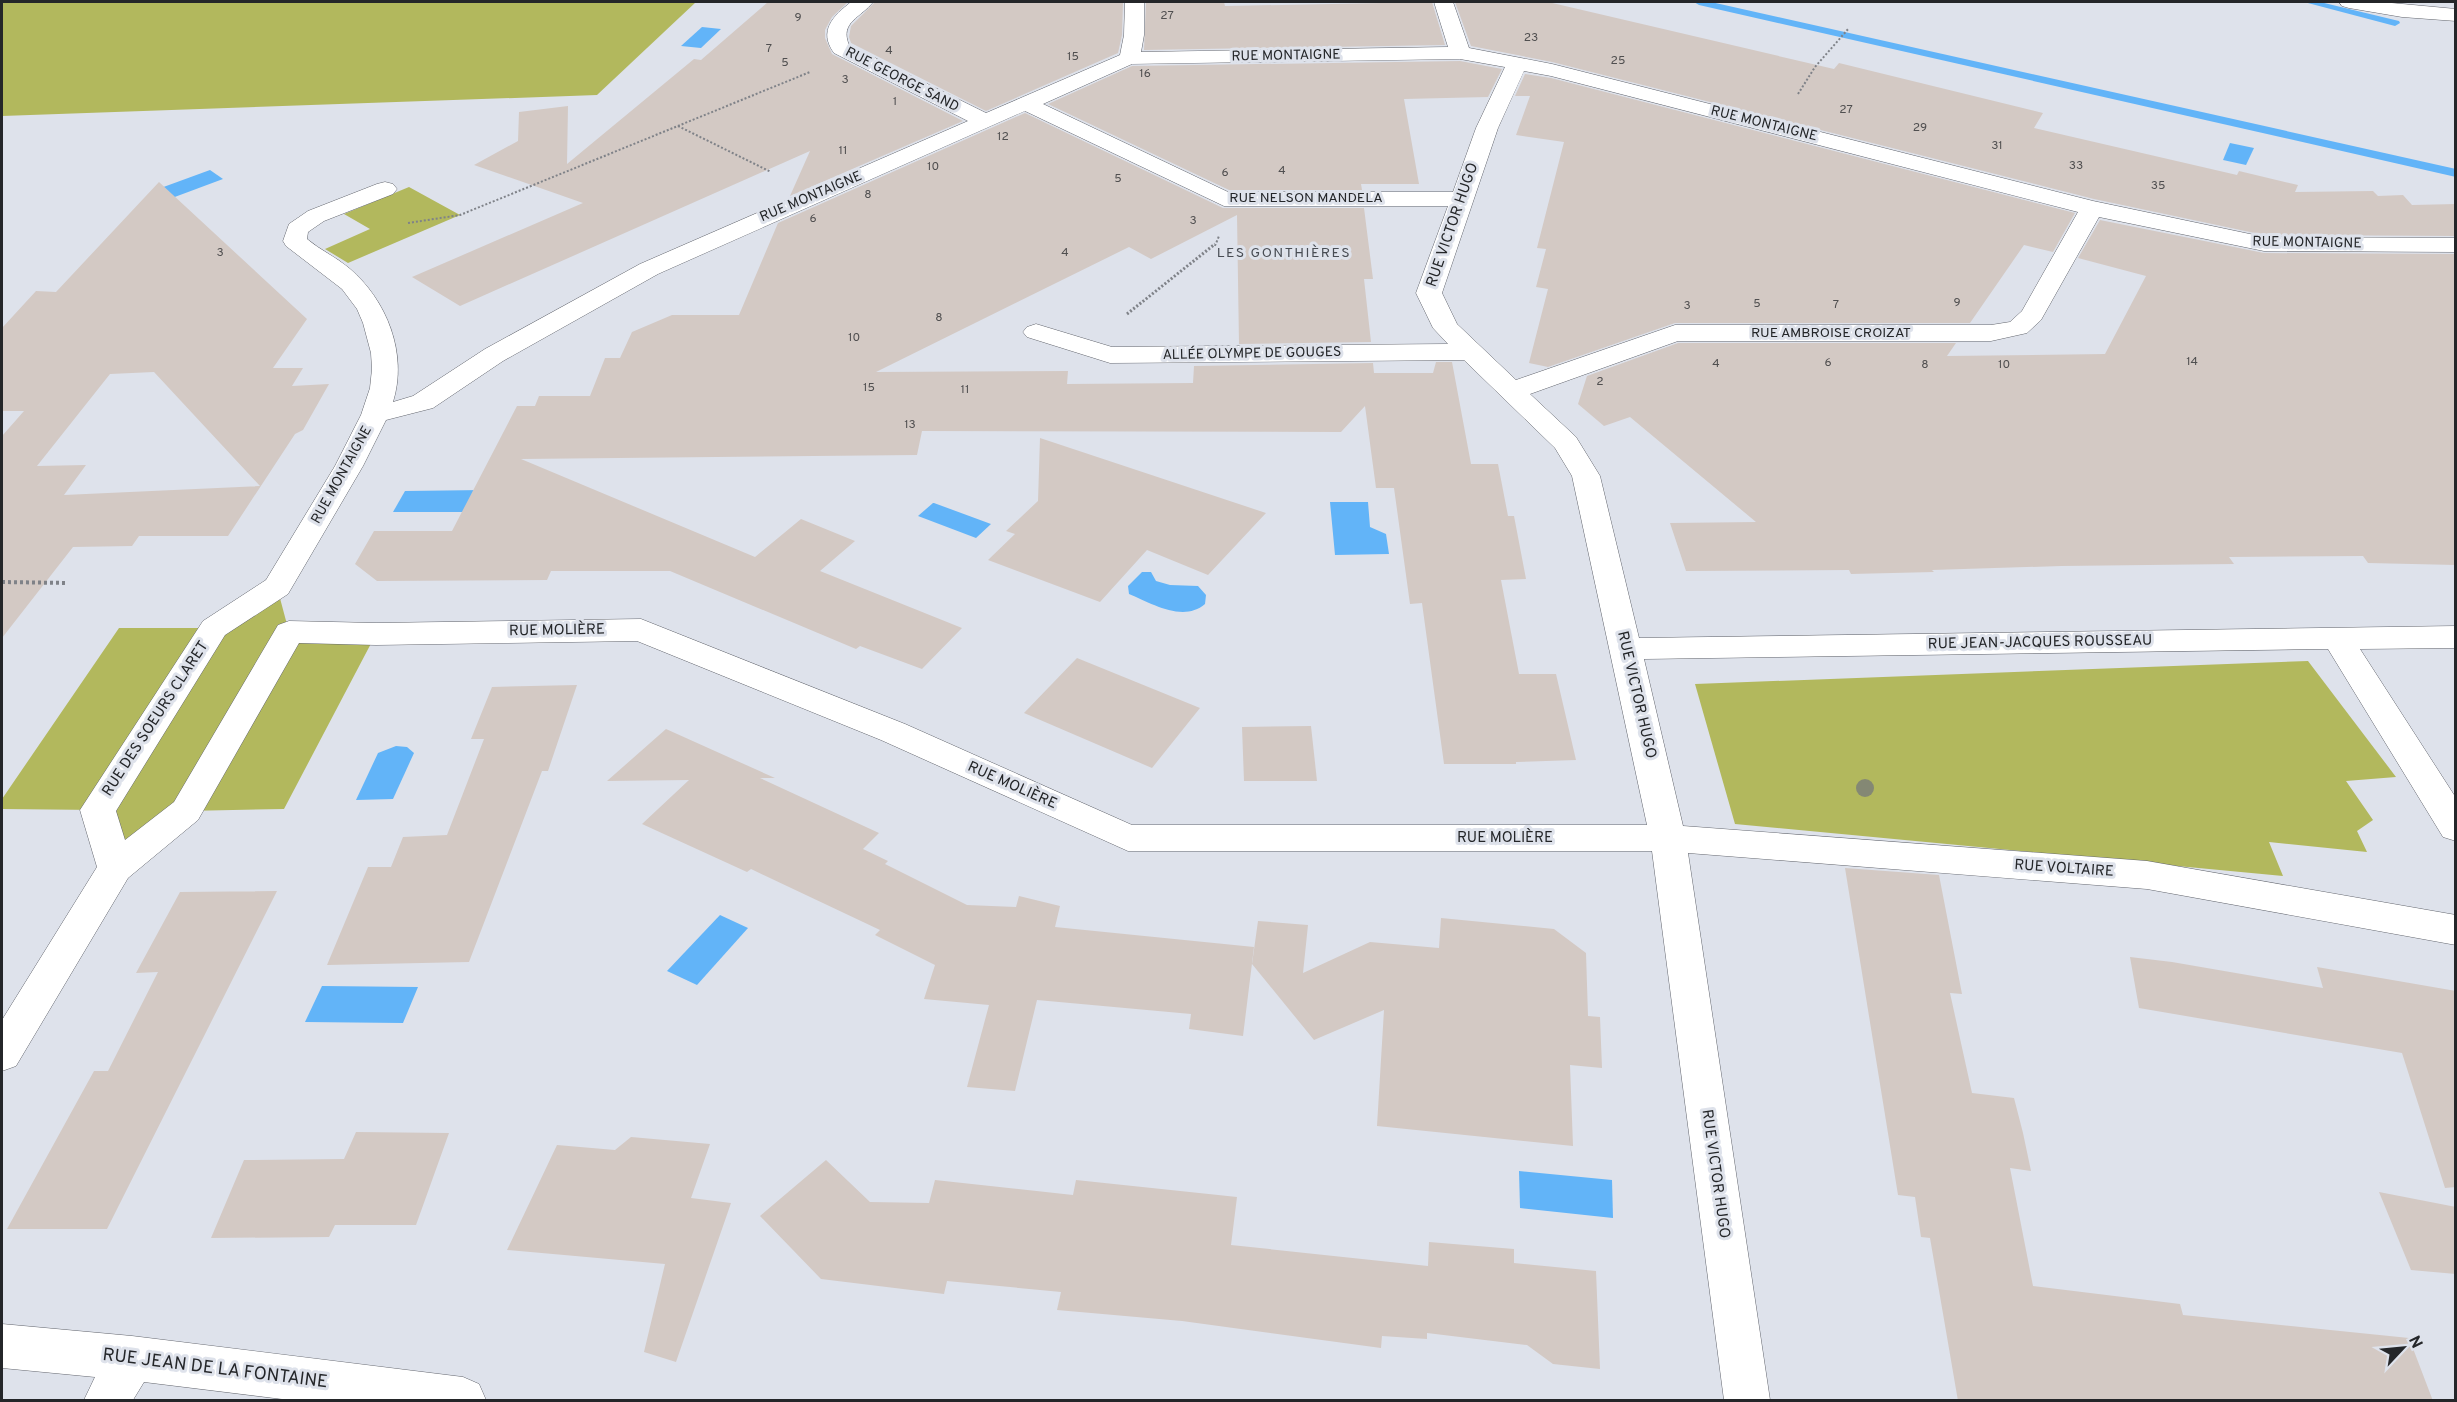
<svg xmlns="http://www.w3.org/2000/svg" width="2457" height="1402" font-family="Overpass,sans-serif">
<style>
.green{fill:#b2b85d}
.water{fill:#62b4f8}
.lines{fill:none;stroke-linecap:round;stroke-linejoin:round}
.stream{fill:#62b4f8;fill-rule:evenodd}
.building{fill:#d3c9c4;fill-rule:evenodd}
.street-casing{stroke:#63666e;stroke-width:1}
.path-far2{stroke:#7f8288;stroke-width:2;stroke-dasharray:2 2;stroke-linecap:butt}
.path-far1{stroke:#7f8288;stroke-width:3;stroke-dasharray:2 2;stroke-linecap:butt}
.path{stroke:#7f8288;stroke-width:4;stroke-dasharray:3 3;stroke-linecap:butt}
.street{fill:#fff;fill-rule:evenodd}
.tree{fill:#848874}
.labels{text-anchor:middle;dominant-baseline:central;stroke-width:6;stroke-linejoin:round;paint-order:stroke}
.number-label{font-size:12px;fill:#504f50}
.far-street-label{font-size:14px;fill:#242629;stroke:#dee2eb}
.far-neighbourhood-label{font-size:14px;letter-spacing:1.5px;fill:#484c53;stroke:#dee2eb}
.street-label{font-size:15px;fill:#242629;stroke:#dee2eb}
.near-street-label{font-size:18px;fill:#242629;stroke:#dee2eb}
</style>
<rect width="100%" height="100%" fill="#dee2eb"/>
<g class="green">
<polygon points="2,2 696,2 597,95 2,116"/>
<polygon points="409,187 460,215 348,263 325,249 370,229 344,214"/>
<polygon points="277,587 289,632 376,634 284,809 186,811 115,868 98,810 2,809 2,799 119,628 214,628"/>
<polygon points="2308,661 2396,777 2346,781 2373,820 2357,831 2367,852 2269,842 2283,876 1735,824 1695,684"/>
</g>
<g class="water">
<polygon points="702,27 721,29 701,48 681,46"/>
<polygon points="2230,143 2254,148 2246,165 2223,160"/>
<polygon points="210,170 223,179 172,198 158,189"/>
<polygon points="484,490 473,512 393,512 405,491"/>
<polygon points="1330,502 1368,502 1370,527 1386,534 1389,554 1335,555"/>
<polygon points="933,503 934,503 991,524 976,538 918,516"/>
<path d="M1142,572h9l5,9 14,4 28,1 8,9 -1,9c-22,19 -54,-1 -76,-10l-1,-8z"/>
<polygon points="396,746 407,747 414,753 393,799 356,800 378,753"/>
<polygon points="720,915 748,928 697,985 667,971"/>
<polygon points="322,986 418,987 403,1023 305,1022"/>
<polygon points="1519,1171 1612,1180 1613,1218 1520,1208"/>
</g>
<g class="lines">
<g class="stream">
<polygon points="1694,2 1711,2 2456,169 2456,177 1699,5"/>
<polygon points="2304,2 2320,2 2399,21 2400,23 2395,26"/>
</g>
</g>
<g class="building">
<polygon points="768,2 848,2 832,17 825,30 825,38 832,54 963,121 790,196 810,151 460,306 412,277 583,203 474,165 518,141 519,112 568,106 567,164 694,59 701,60"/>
<polygon points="875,2 1123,2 1122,35 1118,53 986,111 851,43 849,37 851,26"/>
<polygon points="1146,2 1224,2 1225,6 1432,2 1445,45 1144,50"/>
<polygon points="1455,2 1548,2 1834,69 1839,63 2043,113 2034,128 2237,175 2239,171 2298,185 2295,192 2373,191 2378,196 2403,195 2412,205 2456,204 2456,236 2264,235 2094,199 1552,62 1471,46"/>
<polygon points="1460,61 1502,69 1488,97 1404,99 1419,184 1361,184 1362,190 1229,190 1048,104 1132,66"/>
<polygon points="1525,74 1551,78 2075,213 2053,252 2024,245 1970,323 1675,323 1548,367 1529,363 1548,289 1536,287 1546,249 1537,248 1564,142 1516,135 1530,96 1515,96"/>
<polygon points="1025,113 1223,208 1364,208 1373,279 1364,279 1371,342 1239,344 1237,215 1151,259 1129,247 876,372 1068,371 1067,384 1193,383 1194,366 1373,363 1374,373 1433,373 1436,362 1452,362 1471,464 1498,464 1508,516 1514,516 1526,579 1501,580 1519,674 1556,674 1576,760 1516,762 1516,764 1444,764 1422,603 1410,604 1394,488 1376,488 1365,406 1341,432 922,431 917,455 521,459 755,557 801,519 855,541 820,571 962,628 922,669 860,646 856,649 670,571 551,571 547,580 377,581 355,564 374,531 452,531 517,406 535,406 539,396 590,396 605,358 620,358 632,332 672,315 739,315 778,223"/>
<path d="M159,182l148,137 -34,49h30l-11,18 37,-2 -26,46 -8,4 -67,102h-89l-7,10 -59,1 -71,91v-202l22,-25h-22v-83l34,-37 20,1zM154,372l106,114 -196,9 22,-30 -49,1 73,-92z"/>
<polygon points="2100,220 2264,253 2456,254 2456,565 2368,563 2363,556 2229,557 2234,564 2061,566 1932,570 1934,572 1851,574 1849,570 1686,571 1670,523 1756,522 1630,417 1604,426 1578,404 1587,376 1678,343 1956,343 1947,356 2105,354 2146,276 2078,258"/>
<polygon points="1040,438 1266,513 1208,575 1147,550 1100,602 988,560 1015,534 1006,531 1038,501"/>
<polygon points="1077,658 1200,708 1152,768 1024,713"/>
<polygon points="577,685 548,771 542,771 469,962 327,965 368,867 391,867 403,837 447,835 484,739 471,739 492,687"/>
<polygon points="1311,726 1317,781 1244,781 1242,727"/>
<polygon points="666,729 775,778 760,778 879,833 863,849 888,861 885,864 967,905 1016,907 1019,896 1060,906 1055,927 1254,947 1243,1036 1189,1029 1191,1014 1037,1000 1015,1091 967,1087 989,1005 924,999 935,965 875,935 880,930 751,869 747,872 642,824 689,780 607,781"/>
<polygon points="1845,868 1939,875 1962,994 1950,993 1972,1093 2014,1098 2023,1133 2031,1171 2010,1168 2033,1286 2180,1304 2183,1315 2409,1338 2433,1401 1958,1401 1930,1238 1921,1237 1915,1197 1898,1195"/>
<polygon points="277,891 107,1229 7,1229 94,1071 108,1071 158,972 136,973 180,892"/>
<polygon points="1441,918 1554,929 1586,953 1588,1016 1600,1017 1602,1068 1570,1065 1573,1146 1377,1126 1384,1010 1314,1040 1252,964 1258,921 1308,925 1303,973 1370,942 1439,948"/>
<polygon points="2130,957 2172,962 2323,988 2317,967 2456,991 2456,1187 2445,1188 2402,1053 2139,1008"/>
<polygon points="356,1132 449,1133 416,1225 335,1225 329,1237 211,1238 244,1160 344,1159"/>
<polygon points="631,1137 710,1144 691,1198 731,1203 676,1362 644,1352 665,1264 507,1250 557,1145 615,1150"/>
<polygon points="826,1160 870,1202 929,1203 935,1180 1073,1195 1076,1180 1237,1197 1231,1245 1428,1266 1429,1242 1514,1249 1514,1263 1596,1271 1600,1369 1553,1364 1527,1345 1427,1333 1427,1339 1382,1336 1381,1348 1182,1321 1057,1310 1061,1292 947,1281 944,1294 821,1279 760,1216"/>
<polygon points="2379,1192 2456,1207 2456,1274 2411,1270"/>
</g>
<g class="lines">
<defs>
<g id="street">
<path d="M851,2h22c-11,15 -34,20 -24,43l137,68 134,-58 4,-20 1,-33h19v33l-3,17 307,-5 -14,-45h19l16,46 83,16 541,137 171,36 192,1v14l-192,-1 -165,-34 -58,103 -14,13 -36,8h-313l-148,53 46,43 24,39 39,162 817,-12v22l-96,1 96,149v43l-13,-4 -115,-188 -684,10 39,167 464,35 309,54v30l-309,-56 -459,-36 82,547h-46l-72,-549h-524l-247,-111 -244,-99 -261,4 -77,-2 -101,177 -70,58 -112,188 -14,5v-51l95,-153 -17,-57 123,-189 63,-41 69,-114 26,-51 9,-27 2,-19 -1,-16 -8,-30 -6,-14 -15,-20 -56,-43 -3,-5 6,-17 19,-13 69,-27 8,-2 8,2 4,5 -4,5 -69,27 -16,11 -1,7c13,11 29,18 42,29 38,32 59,86 44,134l20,-6 72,-47 155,-85 328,-143 -134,-68c-16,-22 -1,-37 17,-51zM1460,59l45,8 -29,61 -23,64h-225l-185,-88 89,-40zM1524,71l27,5 527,136 -56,99 -12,11 -19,3h-316l-159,55 -59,-56 -15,-31 56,-165zM1025,111l199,95h224l-32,87 17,35 15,16 -336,3 -76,-23 -9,3 -4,5 4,5 83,26 354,-3 91,88 17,28 75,349h-515l-227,-101 -264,-105 -265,4 -87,-2 -11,4 -104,177 -49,38 -9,-29 109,-176 63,-41 75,-128 23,-46 47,-12 70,-47 155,-87z"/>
<polygon points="2339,2 2381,2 2456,9 2456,21 2402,17 2349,8 2342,6"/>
<polygon points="2,1324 132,1336 463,1377 479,1384 486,1400 290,1400 144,1382 133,1400 84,1400 95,1377 2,1368"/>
</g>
</defs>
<use href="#street" class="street-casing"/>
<g class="path-far2">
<polyline points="1798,94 1815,67 1849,28"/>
<polyline points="678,126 771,172"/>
<polyline points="408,223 460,215 810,72"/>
<polyline points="1215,246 1219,236"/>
</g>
<polyline class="path-far1" points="1127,314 1215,244"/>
<polyline class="path" points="2,582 68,583"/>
<use href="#street" class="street"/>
</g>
<circle class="tree" cx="1865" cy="788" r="9"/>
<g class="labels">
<g class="number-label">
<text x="1167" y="16">27</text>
<text x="798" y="18">9</text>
<text x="1531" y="38">23</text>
<text x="769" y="49">7</text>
<text x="889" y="51">4</text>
<text x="1073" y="57">15</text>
<text x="1618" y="61">25</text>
<text x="785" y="63">5</text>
<text x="1145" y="74">16</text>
<text x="845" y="80">3</text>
<text x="895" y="102">1</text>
<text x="1846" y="110">27</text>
<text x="1920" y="128">29</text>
<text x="1003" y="137">12</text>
<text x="1997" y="146">31</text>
<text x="843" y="151">11</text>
<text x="2076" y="166">33</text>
<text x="933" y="167">10</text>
<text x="1282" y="171">4</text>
<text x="1225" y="173">6</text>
<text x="1118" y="179">5</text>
<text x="2158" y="186">35</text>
<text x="868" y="195">8</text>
<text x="813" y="219">6</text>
<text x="1193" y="221">3</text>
<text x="220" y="253">3</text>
<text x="1065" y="253">4</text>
<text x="1957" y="303">9</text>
<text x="1757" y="304">5</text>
<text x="1836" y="305">7</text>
<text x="1687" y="306">3</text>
<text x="939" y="318">8</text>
<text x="854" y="338">10</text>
<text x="2192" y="362">14</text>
<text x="1828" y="363">6</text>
<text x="1716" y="364">4</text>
<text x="1925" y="365">8</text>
<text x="2004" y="365">10</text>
<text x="1600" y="382">2</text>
<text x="869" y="388">15</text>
<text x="965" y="390">11</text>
<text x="910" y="425">13</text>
</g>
<g class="far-street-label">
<text transform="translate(1286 56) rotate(-1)">RUE MONTAIGNE</text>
<text transform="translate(902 80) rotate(27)">RUE GEORGE SAND</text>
<text transform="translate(1764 124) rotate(14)">RUE MONTAIGNE</text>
<text transform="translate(811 197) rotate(-23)">RUE MONTAIGNE</text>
<text x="1306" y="198">RUE NELSON MANDELA</text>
<text transform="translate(2307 243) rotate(1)">RUE MONTAIGNE</text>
<text x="1831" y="333">RUE AMBROISE CROIZAT</text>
<text transform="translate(1252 354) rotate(-1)">ALLÉE OLYMPE DE GOUGES</text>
<text transform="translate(342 475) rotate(-61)">RUE MONTAIGNE</text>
</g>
<g class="far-neighbourhood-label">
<text x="1284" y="253">LES GONTHIÈRES</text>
</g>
<g class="street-label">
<text transform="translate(1453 225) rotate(-71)">RUE VICTOR HUGO</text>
<text transform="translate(557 631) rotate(-1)">RUE MOLIÈRE</text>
<text transform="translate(2040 643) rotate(-1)">RUE JEAN-JACQUES ROUSSEAU</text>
<text transform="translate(1636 695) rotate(77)">RUE VICTOR HUGO</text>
<text transform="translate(156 719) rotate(-57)">RUE DES SOEURS CLARET</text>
<text transform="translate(1012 786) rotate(24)">RUE MOLIÈRE</text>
<text x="1505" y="838">RUE MOLIÈRE</text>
<text transform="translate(2064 869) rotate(4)">RUE VOLTAIRE</text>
<text transform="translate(1715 1174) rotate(82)">RUE VICTOR HUGO</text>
</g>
<g class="near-street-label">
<text transform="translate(215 1369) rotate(7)">RUE JEAN DE LA FONTAINE</text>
</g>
</g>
<rect width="2457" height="1402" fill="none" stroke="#242629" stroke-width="6"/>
<g transform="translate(2403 1348) rotate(64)" stroke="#dee2eb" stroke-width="4.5" paint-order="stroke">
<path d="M0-4.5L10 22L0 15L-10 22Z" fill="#242629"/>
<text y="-9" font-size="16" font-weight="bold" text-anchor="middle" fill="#242629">N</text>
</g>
</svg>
